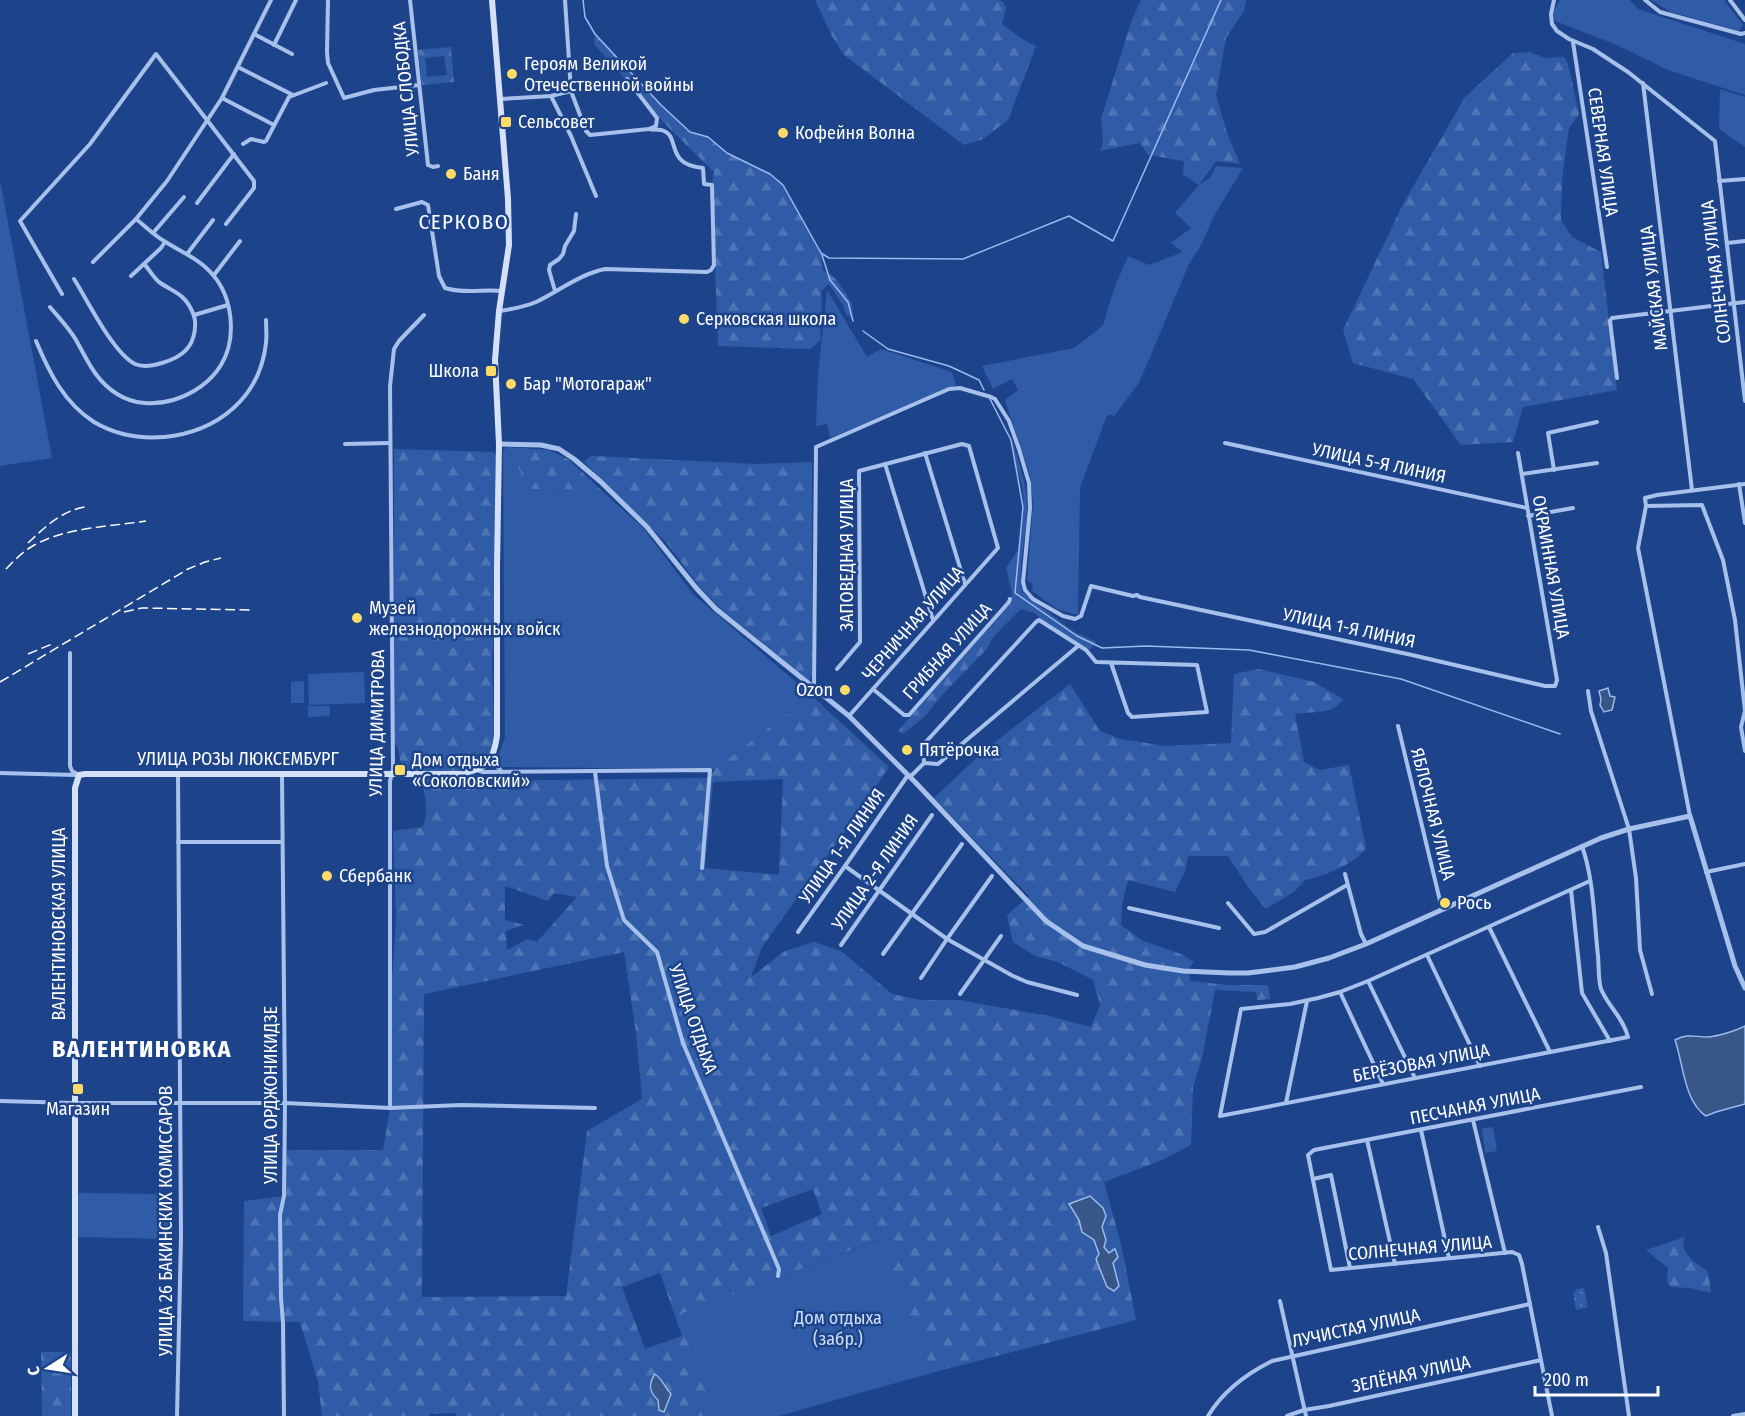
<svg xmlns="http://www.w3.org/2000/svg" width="1745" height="1416" font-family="'Fira Sans Condensed',sans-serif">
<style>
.green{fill:#305ca7}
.forest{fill:url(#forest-firs);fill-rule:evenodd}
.park{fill:url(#park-dots)}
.water{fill:#395689;stroke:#9bbbee;stroke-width:1.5}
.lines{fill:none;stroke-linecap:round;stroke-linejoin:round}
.stream{stroke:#9bbbee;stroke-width:1.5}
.minor{stroke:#a7c1ec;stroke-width:4}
.tertiary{stroke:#a7c1ec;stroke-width:5}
.secondary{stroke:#d4e1f9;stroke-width:6}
.rail{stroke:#fff;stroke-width:1.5;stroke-dasharray:10 4.5;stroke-linecap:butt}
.poi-dot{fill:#fcdc66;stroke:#1d448a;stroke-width:2}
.labels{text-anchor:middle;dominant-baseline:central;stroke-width:5;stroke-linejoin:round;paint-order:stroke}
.poi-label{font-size:18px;fill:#fff;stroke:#1d448a;text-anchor:start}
.street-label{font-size:18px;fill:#fff;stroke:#1d448a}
.park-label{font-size:18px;fill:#cdddf9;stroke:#1d448a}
.quarter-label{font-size:21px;letter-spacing:1.5px;fill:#fff;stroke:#1d448a}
.district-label{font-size:24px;font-weight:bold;letter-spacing:1.5px;fill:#fff;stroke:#1d448a}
</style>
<defs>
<pattern id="forest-firs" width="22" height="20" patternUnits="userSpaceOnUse" patternTransform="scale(1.5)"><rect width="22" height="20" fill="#305ca7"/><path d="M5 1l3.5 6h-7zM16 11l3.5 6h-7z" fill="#4f74b4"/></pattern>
<pattern id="park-dots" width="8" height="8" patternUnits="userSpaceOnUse" patternTransform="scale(1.5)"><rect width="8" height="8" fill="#305ca7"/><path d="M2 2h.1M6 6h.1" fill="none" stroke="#4f74b4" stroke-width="1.8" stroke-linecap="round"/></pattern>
</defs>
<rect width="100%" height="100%" fill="#1d448a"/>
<g class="green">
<polygon points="1560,0 1630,0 1638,9 1745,44 1745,95 1668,70 1617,45 1555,21 1553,12"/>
<polygon points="1651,0 1724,0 1743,25 1739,31 1671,12"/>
<polygon points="1720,89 1745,97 1745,147 1719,129"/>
<polygon points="1216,166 1243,168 1215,214 1201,245 1189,264 1139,383 1114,416 1109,414 1106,418 1080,488 1078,615 1057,609 1032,591 1033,586 1031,582 1027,581 1033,503 1030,475 1005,400 1018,390 1012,379 993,389 982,366 1074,348 1095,332 1103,325 1114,289 1128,256 1149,265 1183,252 1171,243 1191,228 1175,213 1199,185 1210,178"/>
<polygon points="0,180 52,458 0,466"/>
<polygon points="827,290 867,357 881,349 952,372 956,385 830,438 827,424 816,426 818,376"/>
<path d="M1013,441c5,21 14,43 14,65 1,29 -10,57 -5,86l51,39 23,11 -6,8 -7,-4 -18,-9 -31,-24 -13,-4 -9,-7v-9l-6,-25 12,-18 6,-41 -1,-20 -9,-32z"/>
<polygon points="507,447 529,489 601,490 643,528 694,595 811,695 715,769 501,767 496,762 505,737 503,450"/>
<polygon points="364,672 365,703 309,705 308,674"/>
<polygon points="304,681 304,703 291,703 291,682"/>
<polygon points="308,706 330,706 330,716 308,717"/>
<polygon points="1493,1127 1497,1151 1485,1153 1482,1128"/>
<polygon points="78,1193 170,1194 169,1239 78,1237"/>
<polygon points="882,1239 931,1373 779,1416 717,1416 681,1314"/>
</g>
<g class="forest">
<polygon points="815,0 999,0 1003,2 1006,7 1002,24 1024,40 1036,46 1008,120 983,139 964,145 844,55 832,36"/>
<polygon points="1141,0 1246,0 1244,11 1226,38 1216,95 1227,133 1240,164 1216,161 1199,185 1183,174 1184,161 1148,155 1140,143 1100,151 1103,142 1101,119 1131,22"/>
<path d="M595,34l66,71 29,27 18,5 19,16 43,21 13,11 38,68 2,17 12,8 17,25 1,14 -6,-1 -4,-11 -14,-21 -8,7c2,17 -2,32 0,49l-11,9 -92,-3 -6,-161 2,-13 -48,-47 -72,-81z"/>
<path d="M451,47l3,35 -32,3 -4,-35zM444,56l3,19 -20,2 -2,-19z"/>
<polygon points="1530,52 1544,58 1564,57 1568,64 1579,114 1569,128 1562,179 1561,220 1572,237 1601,252 1617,390 1523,407 1513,442 1461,445 1413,379 1353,363 1343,330 1403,204 1465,97 1513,53"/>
<polygon points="507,447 549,450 568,459 601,490 529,489"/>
<path d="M394,449l99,3 6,6 -6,191 -1,6 2,81 -4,24 -16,12 5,9 229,-3 7,-9 96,-74 78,72 -33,49 -94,131 -11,30 34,-26 29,-9 27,9 51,43 29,6h38l90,16 42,11 9,-22 -7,-25 -35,-18 -23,-6 -22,-14 -6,-27 22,-19 -95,-98 52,-49 84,-65 30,47 20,8 46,7 65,-3 3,-69 24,-5 56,13 29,17c-8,16 -33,12 -48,15l9,48 15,8 30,-5 17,83c-10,15 -43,29 -61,32l-10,11 -29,18 -16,-19 -22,-34h-40l-3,15 -10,21 -47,-12 -6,25 -1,20 22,16 38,13 13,8 -5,6 1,13 38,4h40l2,14 -13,1 -1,-8 -41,-2 -13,68 -9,29 -2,58 -29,15 -58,22 18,66 14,72 -205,53 -50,-134 -200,75 36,102h-260l-1,-3 -27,1v2h-107l-4,-34 -18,-60 -57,-1 1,-120 40,-5v-46h99l7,-42v-98l6,-90 -3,-89 29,-4c8,-11 2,-39 -2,-51h-10l-9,-12 -3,-16 -4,-6zM783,779l-4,96 -74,-7 8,-86zM505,886l43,15 6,-8 23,4 -40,45 -10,-3 -20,11 -1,-19 18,-6 -19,-5zM624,952l12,81 6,66 -55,32 -21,165 -144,1 2,-303zM813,1189l9,25 -51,22 -10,-28zM1090,1196l13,12 3,8 -4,11 4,13 -2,7 9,16 6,22 -5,6 -7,-4 -11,-28 3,-5 -5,-14 -12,-8 -3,-12 -10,-16zM660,1273l22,63 -37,13 -23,-62z"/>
<polygon points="591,456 758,464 812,462 812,676 809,681 719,607 699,586 666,542 584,462"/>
<polygon points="1012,602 1021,609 994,636 986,650 943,694 924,717 903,734 898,731"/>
<path d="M1685,1237c-7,17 12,26 23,35l3,21 -21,-5 -19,-1 -4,-5 1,-14 -22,-18z"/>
<polygon points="41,1352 69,1352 71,1354 71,1416 42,1416"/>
</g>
<polygon class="park" points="1584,1288 1588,1307 1576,1310 1573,1293 1577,1289"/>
<g class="water">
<polygon points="1608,688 1610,696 1615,697 1612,710 1604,712 1600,705 1601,699 1599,691"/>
<path d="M1745,1026v78l-29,8 -10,4c-22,-14 -23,-54 -31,-76 13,-7 20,-3 33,-3 10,-1 28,-6 37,-11z"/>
<polygon points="1090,1196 1103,1208 1106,1216 1102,1227 1106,1240 1104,1247 1109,1253 1115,1249 1118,1257 1113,1263 1119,1286 1114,1291 1107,1287 1096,1259 1099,1254 1094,1240 1082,1232 1079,1220 1069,1204"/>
<path d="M655,1374c7,5 10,13 16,20l-7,18 -5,-2 -1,-10c-9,-8 -10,-16 -3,-26z"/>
</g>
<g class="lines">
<g class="stream">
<polyline points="583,0 585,17 595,34 661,105 690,132 708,137 727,153 770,174 783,185 821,253 829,258 963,259 1069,216 1113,241 1221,0"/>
<polyline points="822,255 830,280 848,302 853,321"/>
<polyline points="863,331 888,349 949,366 979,380 984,390"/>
<polyline points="990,399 1011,440 1023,507 1015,593 1077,636 1102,648 1146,646 1249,650 1401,679 1560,734"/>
</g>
<g class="minor">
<polyline points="328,0 327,52 328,63 344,98 374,90 419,85"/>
<polyline points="410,0 428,165 433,167 438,166"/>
<polyline points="565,0 571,91 586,131 590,135 649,129 656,126 657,118 627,79"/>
<polyline points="1554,0 1551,14 1552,24 1557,31 1569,39 1593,49 1628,72 1715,141 1745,401"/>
<polyline points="1645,0 1660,12 1741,34 1745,33"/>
<polyline points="1730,0 1745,20"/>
<polyline points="254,34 292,54"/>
<polyline points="1573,42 1607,267"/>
<polyline points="274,45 296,0"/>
<polyline points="238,67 293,95"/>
<polyline points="1643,83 1692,490"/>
<polyline points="551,96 571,136 596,196"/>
<polyline points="222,98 274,125"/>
<polyline points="500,99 551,96 571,91"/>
<polyline points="243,144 251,139 264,142 266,141 289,97 326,83"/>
<polyline points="1719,181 1745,179"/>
<polyline points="197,203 234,154"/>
<path d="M396,209l26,-7 6,3 11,71 6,12c19,6 38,1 57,3"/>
<polyline points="153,233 184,197"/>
<polyline points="1727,243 1745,241"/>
<polyline points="187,254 213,220"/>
<polyline points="93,262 136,219 167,181 222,98 271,0"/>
<polyline points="214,275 240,241"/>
<polyline points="131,276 161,248 165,242"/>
<path d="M74,279c14,22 39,74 61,85 13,6 42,-4 51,-14 9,-9 12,-28 6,-39 -8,-18 -19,-19 -33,-29 -6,-5 -10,-13 -15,-18"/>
<polyline points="555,291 549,270 550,265 559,259 563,254 565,246 574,231 576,214"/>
<polyline points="62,294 20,221 90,144 156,54 254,181 254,188 226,224"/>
<path d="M50,307c9,11 19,21 26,33 12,21 19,40 41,54 33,21 84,4 104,-29 16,-26 12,-67 -8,-90 -13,-16 -32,-23 -49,-34 -10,-6 -19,-15 -28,-22"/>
<path d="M500,311c12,-2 25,-4 36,-9 23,-11 44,-28 69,-33l102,3 4,-2 3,-5 -2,-80 -8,-1 -1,-16c-38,-3 -23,-31 -39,-37 -4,-2 -11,-1 -15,-2"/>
<polyline points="194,315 228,305"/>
<path d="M36,341c13,31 28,62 58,81 22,13 45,17 70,15 53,-5 96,-39 102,-94 1,-8 0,-16 0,-23"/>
<polyline points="1617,378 1610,321 1612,318 1745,302"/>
<polyline points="1225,443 1527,508"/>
<polyline points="345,444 390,443"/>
<polyline points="925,453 965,584"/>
<polyline points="885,464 933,620"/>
<polyline points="1554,470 1548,433 1597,422"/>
<polyline points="1522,474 1597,463"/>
<polyline points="1739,484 1745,523"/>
<polyline points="1646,506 1645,498 1657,495 1745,484"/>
<polyline points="1528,516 1573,508"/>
<polyline points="70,653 70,766 72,771 79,775"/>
<polyline points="837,669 860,642 859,471 962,444 969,446 998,548 849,716"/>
<polyline points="814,687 816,447 949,389 960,388 991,397 995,399 1009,421 1019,449 1029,483 1030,508 1023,582 1025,590 1033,599 1063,616 1075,619 1081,616 1091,586 1133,596 1137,595 1140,597 1412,655 1545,686 1555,686 1557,680 1518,453"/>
<polyline points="873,689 904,715 909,715 1009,602 1010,599"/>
<polyline points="1588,691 1591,711 1629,829 1636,878 1640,950 1652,994"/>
<polyline points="1398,726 1442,909"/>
<polyline points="492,760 502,772"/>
<polyline points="924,763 923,745 1036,622 1039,620 1086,650 1096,662 1197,665 1207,712 1132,717 1128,713 1111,663"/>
<polyline points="924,763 938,764 1078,646"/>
<polyline points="477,770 483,772 710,770 702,868"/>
<polyline points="595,772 607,866 624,920 657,952 683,1043 779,1269 778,1276"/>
<polyline points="0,773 76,775"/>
<polyline points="282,774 285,1103 284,1196 280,1215 281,1298 283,1323 284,1416"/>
<polyline points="910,777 924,763"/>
<polyline points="1690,816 1638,548 1646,506 1702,505 1723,560 1735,620 1745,711 1741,727 1745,751"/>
<polyline points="178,842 282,842"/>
<path d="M1582,846c12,34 12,74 16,110 1,10 0,23 3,33 7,17 23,30 27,48l-408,79 21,-107 49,-5 28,-6 22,-6 28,-11 222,-100"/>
<polyline points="845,866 947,939 1013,976 1027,982 1077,995"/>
<polyline points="1706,872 1745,864"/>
<polyline points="1345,874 1361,934 1366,944"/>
<polyline points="1571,890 1582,993 1610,1041"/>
<polyline points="1228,903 1254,934 1265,932 1347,885"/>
<polyline points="1129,908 1219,928"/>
<polyline points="1489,927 1550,1052"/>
<polyline points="798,932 845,866 908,775"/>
<polyline points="841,945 932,815"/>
<polyline points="883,954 962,844"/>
<polyline points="1427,955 1480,1066"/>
<polyline points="921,978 947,939 992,876"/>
<polyline points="1368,981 1415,1078"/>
<polyline points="1340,992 1383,1084"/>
<polyline points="960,994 1001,936"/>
<polyline points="0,1101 74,1103 285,1103 390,1108 461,1105 595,1108"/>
<polyline points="1286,1103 1307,1001"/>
<polyline points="390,1108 390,781 393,769 390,386 394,349 399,341 424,315"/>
<polyline points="1473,1120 1505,1253"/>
<polyline points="1421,1130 1449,1258"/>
<polyline points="1367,1140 1395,1264"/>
<polyline points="1313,1179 1331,1175 1350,1268"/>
<polyline points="1598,1227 1606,1253 1629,1416"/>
<polyline points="1280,1301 1306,1416"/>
<polyline points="177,1416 181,1237 178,774"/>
<path d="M1208,1416c15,-25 38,-42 64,-55l258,-57"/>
<polyline points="1287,1416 1304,1410 1329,1406 1541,1360"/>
<polyline points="1552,1416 1522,1264 1519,1255 1512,1252 1331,1270 1308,1155 1314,1150 1641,1087"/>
<polyline points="1733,1416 1745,1414"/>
</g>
<polyline class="tertiary" points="499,444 541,445 559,449 574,459 601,482 647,527 697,589 716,609 849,716 916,783 1046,921 1083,946 1145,965 1183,971 1230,973 1248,973 1295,967 1329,958 1366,944 1601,838 1629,829 1690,816 1735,966 1745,988"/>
<path class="secondary" d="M75,1416v-628l4,-13 6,-1h375c27,-5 33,-11 37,-38v-168l2,-124 -4,-84 4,-49 10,-66 -1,-46 -16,-199"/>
<g class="rail">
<path d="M28,543c17,-16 33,-32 57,-36"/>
<path d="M6,569c8,-8 15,-16 25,-22 33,-20 77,-20 115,-26"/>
<polyline points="124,612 142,608 253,610"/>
<polyline points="28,654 52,644"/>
<polyline points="0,682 188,569 205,562 221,558"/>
</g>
</g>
<g class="poi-dot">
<circle cx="512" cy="74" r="6"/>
<rect x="500" y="116" width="12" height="12" rx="3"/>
<circle cx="783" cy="133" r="6"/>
<circle cx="451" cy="174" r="6"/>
<circle cx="684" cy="319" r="6"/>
<rect x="485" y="365" width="12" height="12" rx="3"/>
<circle cx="511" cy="384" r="6"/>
<circle cx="357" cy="618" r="6"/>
<circle cx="845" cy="690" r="6"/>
<circle cx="907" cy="750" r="6"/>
<rect x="394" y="764" width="12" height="12" rx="3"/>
<circle cx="327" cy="876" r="6"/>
<circle cx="1445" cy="903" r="6"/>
<rect x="72" y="1083" width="12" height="12" rx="3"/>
</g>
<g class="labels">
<g class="poi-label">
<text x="524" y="64">Героям Великой<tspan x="524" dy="21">Отечественной войны</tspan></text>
<text x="518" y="122">Сельсовет</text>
<text x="795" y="133">Кофейня Волна</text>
<text x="463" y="174">Баня</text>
<text x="696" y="319">Серковская школа</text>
<text x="479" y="371" text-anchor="end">Школа</text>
<text x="523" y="384">Бар "Мотогараж"</text>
<text x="369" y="608">Музей<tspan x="369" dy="21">железнодорожных войск</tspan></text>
<text x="833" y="690" text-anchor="end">Ozon</text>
<text x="919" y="750">Пятёрочка</text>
<text x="412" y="760">Дом отдыха<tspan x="412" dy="21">«Соколовский»</tspan></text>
<text x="339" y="876">Сбербанк</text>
<text x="1457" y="903">Рось</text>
<text x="78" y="1109" text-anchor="middle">Магазин</text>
</g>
<g class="street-label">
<text transform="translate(406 89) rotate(-96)">УЛИЦА СЛОБОДКА</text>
<text transform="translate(1603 152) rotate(82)">СЕВЕРНАЯ УЛИЦА</text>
<text transform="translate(1716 272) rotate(-97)">СОЛНЕЧНАЯ УЛИЦА</text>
<text transform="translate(1654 288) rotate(-97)">МАЙСКАЯ УЛИЦА</text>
<text transform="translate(1379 463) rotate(12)">УЛИЦА 5-Я ЛИНИЯ</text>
<text transform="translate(847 555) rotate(-90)">ЗАПОВЕДНАЯ УЛИЦА</text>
<text transform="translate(1551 567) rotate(80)">ОКРАИННАЯ УЛИЦА</text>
<text transform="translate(913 623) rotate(-49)">ЧЕРНИЧНАЯ УЛИЦА</text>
<text transform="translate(1349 628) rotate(12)">УЛИЦА 1-Я ЛИНИЯ</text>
<text transform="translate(947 651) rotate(-48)">ГРИБНАЯ УЛИЦА</text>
<text transform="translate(377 723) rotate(-89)">УЛИЦА ДИМИТРОВА</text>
<text x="238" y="759">УЛИЦА РОЗЫ ЛЮКСЕМБУРГ</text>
<text transform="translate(1433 814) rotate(76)">ЯБЛОЧНАЯ УЛИЦА</text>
<text transform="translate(842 846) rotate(-55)">УЛИЦА 1-Я ЛИНИЯ</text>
<text transform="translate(875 872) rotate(-55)">УЛИЦА 2-Я ЛИНИЯ</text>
<text transform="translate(59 924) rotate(-90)">ВАЛЕНТИНОВСКАЯ УЛИЦА</text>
<text transform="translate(693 1019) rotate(71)">УЛИЦА ОТДЫХА</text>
<text transform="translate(1421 1063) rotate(-11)">БЕРЁЗОВАЯ УЛИЦА</text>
<text transform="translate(271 1095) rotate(-90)">УЛИЦА ОРДЖОНИКИДЗЕ</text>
<text transform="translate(1475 1106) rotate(-11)">ПЕСЧАНАЯ УЛИЦА</text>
<text transform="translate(166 1221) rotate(-90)">УЛИЦА 26 БАКИНСКИХ КОМИССАРОВ</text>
<text transform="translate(1420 1248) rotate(-5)">СОЛНЕЧНАЯ УЛИЦА</text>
<text transform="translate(1356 1328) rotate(-12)">ЛУЧИСТАЯ УЛИЦА</text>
<text transform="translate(1411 1374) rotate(-12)">ЗЕЛЁНАЯ УЛИЦА</text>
</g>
<g class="park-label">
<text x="838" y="1318">Дом отдыха<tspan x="838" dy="21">(забр.)</tspan></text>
</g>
<g class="quarter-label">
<text x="464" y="222">СЕРКОВО</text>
</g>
<g class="district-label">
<text x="142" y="1049">ВАЛЕНТИНОВКА</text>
</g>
</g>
<g transform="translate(48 1368) rotate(258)" stroke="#1d448a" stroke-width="4.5" paint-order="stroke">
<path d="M0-4.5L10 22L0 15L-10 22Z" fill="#ffffff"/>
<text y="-9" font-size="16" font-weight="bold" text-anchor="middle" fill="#ffffff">С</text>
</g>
<path d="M1535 1386v9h123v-9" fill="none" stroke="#ffffff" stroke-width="3"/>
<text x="1544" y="1386" font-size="18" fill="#ffffff" stroke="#1d448a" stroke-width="4.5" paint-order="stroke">200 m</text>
</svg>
